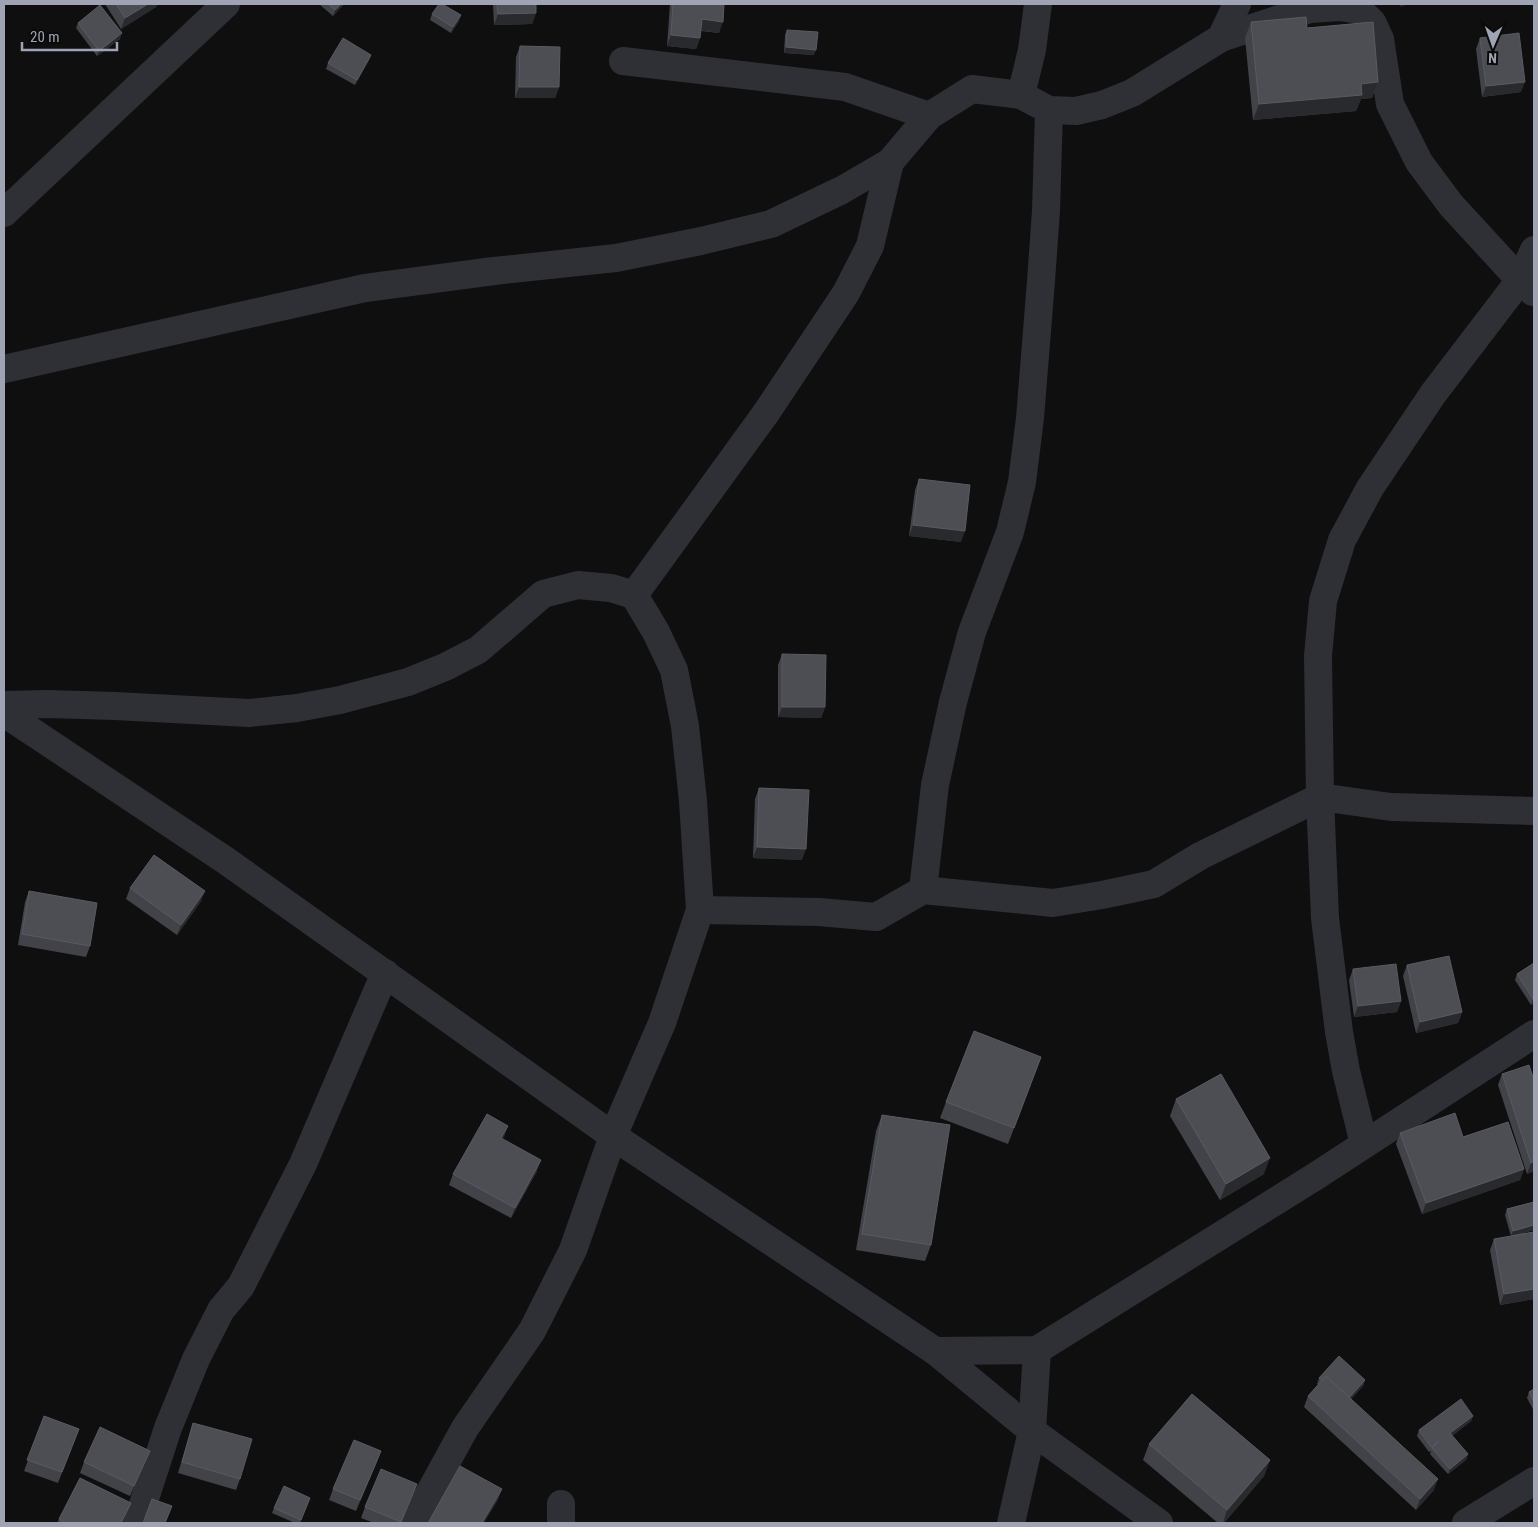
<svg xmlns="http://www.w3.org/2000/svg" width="1538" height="1527" font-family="'Roboto Condensed',sans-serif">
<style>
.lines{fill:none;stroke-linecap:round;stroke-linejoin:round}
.street{stroke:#2f3036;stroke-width:28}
.wall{fill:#424349}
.shaded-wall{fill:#292a2d}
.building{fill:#4c4e54;stroke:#595b63}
</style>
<rect width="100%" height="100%" fill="#0f0f10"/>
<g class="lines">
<g class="street">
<polyline points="1221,38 1310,9 1340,7 1359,10 1372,22 1380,39 1390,104 1419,162 1451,205 1520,280 1533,292"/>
<polyline points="623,61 845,87 929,116"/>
<polyline points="1021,95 1032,50 1038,4"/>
<polyline points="4,213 226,4"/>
<polyline points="4,369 365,288 494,271 616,258 701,241 771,224 842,190 890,162 929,116 972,89 1021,95 1049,110 1076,111 1102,105 1132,93 1221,38 1237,4"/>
<polyline points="634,595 766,413 846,293 870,246 890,162"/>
<polyline points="4,705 48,704 115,706 249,713 297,708 340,700 408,682 445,667 478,650 543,594 578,585 611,588 634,595 656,632 674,670 685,726 693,801 700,910 662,1023 613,1136 573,1250 532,1331 465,1428 413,1523"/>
<polyline points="4,713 225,860 613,1136 935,1351 1032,1431 1159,1523"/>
<polyline points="923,890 935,785 953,702 972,632 1010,532 1022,482 1030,418 1041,281 1046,211 1049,110"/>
<polyline points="700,910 819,912 876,917 923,890 1053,903 1102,895 1154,884 1200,856 1320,797 1391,807 1534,811"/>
<polyline points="1364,1144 1346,1071 1339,1032 1325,918 1320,797 1318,656 1323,601 1342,540 1370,488 1433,394 1520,280 1534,250"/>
<polyline points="935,1351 1037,1350 1316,1176 1534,1034"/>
<polyline points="561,1504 561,1523"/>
<polyline points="137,1523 168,1428 196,1359 221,1310 241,1286 303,1164 385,973"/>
<polyline points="1011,1523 1032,1431 1037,1350"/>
<polyline points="1466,1523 1534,1481"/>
</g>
</g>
<g class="wall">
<polygon points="105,4 157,4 156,7 121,29"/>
<polygon points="319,4 344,4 333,16"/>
<polygon points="493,4 536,4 536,13 532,24 494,25"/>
<polygon points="670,4 724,4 719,33 701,31 700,38 696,49 667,46"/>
<polygon points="432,14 459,21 451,33 430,20"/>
<polygon points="1251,22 1307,28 1378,82 1372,98 1361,99 1356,111 1253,120 1245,38"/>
<polygon points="78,23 120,39 97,56 76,28"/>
<polygon points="787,30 814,55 784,53 785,35"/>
<polygon points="1480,38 1521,92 1482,97 1476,49"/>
<polygon points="520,46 559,87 555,98 515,98 516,57"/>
<polygon points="371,55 369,60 355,85 326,69 328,63"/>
<polygon points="919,479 961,542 909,536 915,490"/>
<polygon points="782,654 825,707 821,718 778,717 778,665"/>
<polygon points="759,788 802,860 753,858 755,799"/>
<polygon points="130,888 201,901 177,935 126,899"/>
<polygon points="29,891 90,946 86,957 18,945 25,902"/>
<polygon points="1534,963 1534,1003 1531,1005 1515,980 1517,974"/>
<polygon points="1407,965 1462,1012 1458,1023 1416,1033 1403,976"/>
<polygon points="1353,969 1401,1001 1397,1012 1354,1017 1349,980"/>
<polygon points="1041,1057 1008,1144 940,1118 946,1102"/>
<polygon points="1502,1074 1534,1171 1527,1174 1498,1085"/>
<polygon points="1176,1099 1264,1174 1220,1200 1170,1116"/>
<polygon points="882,1115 931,1245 925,1261 856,1250 876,1131"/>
<polygon points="508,1126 502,1139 537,1171 511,1218 449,1185 453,1174"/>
<polygon points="1400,1133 1463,1137 1524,1169 1520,1180 1422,1214 1396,1144"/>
<polygon points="1534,1202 1534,1230 1519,1234 1534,1232 1534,1299 1500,1305 1490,1250 1494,1239 1511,1236 1505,1215 1507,1209"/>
<polygon points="1319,1378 1365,1380 1363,1386 1351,1399 1434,1490 1416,1510 1304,1407 1308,1396 1319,1385 1317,1384"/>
<polygon points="1534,1389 1534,1411 1527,1398 1529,1392"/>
<polygon points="44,1416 79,1429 58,1483 24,1471"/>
<polygon points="1473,1416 1471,1421 1452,1436 1468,1454 1466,1460 1448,1474 1430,1454 1431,1451 1429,1452 1417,1436 1419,1430"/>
<polygon points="193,1423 240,1479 236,1490 178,1473"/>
<polygon points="1149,1444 1270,1460 1264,1476 1224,1523 1218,1523 1143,1460"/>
<polygon points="84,1462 146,1462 130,1496 80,1473"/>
<polygon points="377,1462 356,1511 329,1500 333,1489"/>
<polygon points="417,1484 401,1523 374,1523 361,1518 365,1507"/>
<polygon points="310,1498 300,1523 295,1523 272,1513 274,1508"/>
<polygon points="131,1503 127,1514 122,1523 57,1523 59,1519"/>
</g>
<g class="shaded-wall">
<polygon points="148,4 157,4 156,7 121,29 125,18"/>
<polygon points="341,4 344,4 333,16 335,10"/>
<polygon points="1401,4 1408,4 1400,7"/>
<polygon points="536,13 532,24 494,25 498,14"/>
<polygon points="461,15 459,21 451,33 453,27"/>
<polygon points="702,19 723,22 719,33 698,30"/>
<polygon points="122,33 120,39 97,56 99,51"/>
<polygon points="671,35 700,38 696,49 667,46"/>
<polygon points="786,47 816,50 814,55 784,53"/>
<polygon points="371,55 369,60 355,85 357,80"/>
<polygon points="1378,82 1372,98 1361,99 1356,111 1253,120 1259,104 1361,84"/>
<polygon points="1525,82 1521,92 1482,97 1486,86"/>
<polygon points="519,87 559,87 555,98 515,98"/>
<polygon points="913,525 965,531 961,542 909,536"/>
<polygon points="782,707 825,707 821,718 778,717"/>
<polygon points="757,847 806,849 802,860 753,858"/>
<polygon points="205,891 201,901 177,935 181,925"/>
<polygon points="1533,999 1534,999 1534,1003 1531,1005"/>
<polygon points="1401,1001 1397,1012 1354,1017 1358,1006"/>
<polygon points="1462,1012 1458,1023 1416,1033 1420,1022"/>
<polygon points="508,1126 504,1137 497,1149 501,1138"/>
<polygon points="1270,1158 1264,1174 1220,1200 1226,1184"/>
<polygon points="541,1160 537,1171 511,1218 515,1208"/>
<polygon points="1534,1161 1534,1171 1527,1174 1531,1163"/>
<polygon points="1524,1169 1520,1180 1422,1214 1426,1203"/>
<polygon points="1534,1225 1534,1230 1511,1236 1513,1231"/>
<polygon points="1534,1289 1534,1299 1500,1305 1504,1294"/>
<polygon points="1365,1380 1363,1386 1343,1407 1345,1402"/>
<polygon points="1473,1416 1471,1421 1448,1439 1450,1433"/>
<polygon points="150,1451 146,1462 130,1496 134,1486"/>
<polygon points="381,1451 377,1462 356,1511 360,1500"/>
<polygon points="1468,1454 1466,1460 1448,1474 1450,1469"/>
<polygon points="1270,1460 1264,1476 1224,1523 1223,1523 1227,1510"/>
<polygon points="1438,1479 1434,1490 1416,1510 1420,1499"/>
<polygon points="502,1489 498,1500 484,1523 482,1523"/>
<polygon points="131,1503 127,1514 122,1523 121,1523"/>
</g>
<g class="building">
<polygon points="116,4 148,4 125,18"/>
<polygon points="328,4 341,4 335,10"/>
<polygon points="439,4 442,4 461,15 453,27 432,14"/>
<polygon points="497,4 536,4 536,13 498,14"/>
<polygon points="673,4 724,4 723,22 702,19 700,38 671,35"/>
<polygon points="100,5 122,33 99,51 78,23"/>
<polygon points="1306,17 1307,28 1373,22 1378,82 1361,84 1362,95 1259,104 1251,22"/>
<polygon points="787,30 818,32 816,50 786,47"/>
<polygon points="1519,33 1525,82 1486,86 1480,38"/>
<polygon points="343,38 371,55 357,80 328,63"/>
<polygon points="520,46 560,47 559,87 519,87"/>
<polygon points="919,479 970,485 965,531 913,525"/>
<polygon points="782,654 826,655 825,707 782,707"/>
<polygon points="759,788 809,790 806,849 757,847"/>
<polygon points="154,855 205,891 181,925 130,888"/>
<polygon points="29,891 97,903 90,946 22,934"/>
<polygon points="1449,956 1462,1012 1420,1022 1407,965"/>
<polygon points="1534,963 1534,999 1533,999 1517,974"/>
<polygon points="1396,964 1401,1001 1358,1006 1353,969"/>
<polygon points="974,1031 1041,1057 1014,1128 946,1102"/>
<polygon points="1529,1065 1534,1080 1534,1161 1531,1163 1502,1074"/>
<polygon points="1221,1074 1270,1158 1226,1184 1176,1099"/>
<polygon points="1455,1113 1463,1137 1508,1122 1524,1169 1426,1203 1400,1133"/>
<polygon points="487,1114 508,1126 501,1138 541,1160 515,1208 453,1174"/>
<polygon points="882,1115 950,1125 931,1245 862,1234"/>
<polygon points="1534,1202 1534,1225 1513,1231 1507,1209"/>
<polygon points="1534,1232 1534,1289 1504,1294 1494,1239"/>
<polygon points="1339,1356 1365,1380 1349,1398 1326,1376 1322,1381 1319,1378"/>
<polygon points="1326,1376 1438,1479 1420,1499 1308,1396"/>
<polygon points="1534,1389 1534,1402 1529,1392"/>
<polygon points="1192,1394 1270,1460 1227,1510 1149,1444"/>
<polygon points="1461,1399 1473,1416 1450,1433 1468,1454 1450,1469 1432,1448 1439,1441 1431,1447 1419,1430"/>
<polygon points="44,1416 79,1429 62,1472 27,1460"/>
<polygon points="193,1423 252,1439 240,1479 182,1462"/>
<polygon points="100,1427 150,1451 134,1486 84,1462"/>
<polygon points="354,1440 381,1451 360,1500 333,1489"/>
<polygon points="460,1466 502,1489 482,1523 428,1523"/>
<polygon points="381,1469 417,1484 401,1522 365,1507"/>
<polygon points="80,1478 131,1503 121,1523 66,1523 59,1519"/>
<polygon points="284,1486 310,1498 301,1520 274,1508"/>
<polygon points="152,1499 172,1506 165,1523 143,1523"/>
</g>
<rect width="1538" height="1527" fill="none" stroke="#9ea4b3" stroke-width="10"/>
<g transform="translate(1493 45) rotate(182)" stroke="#0a0a0b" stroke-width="4" paint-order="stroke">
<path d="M0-4L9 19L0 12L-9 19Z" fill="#9ea4b3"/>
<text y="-8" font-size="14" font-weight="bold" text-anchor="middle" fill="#9ea4b3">N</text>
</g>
<path d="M22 42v8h95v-8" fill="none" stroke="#9ea4b3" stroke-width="2.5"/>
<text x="30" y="42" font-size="15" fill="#9ea4b3" stroke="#0a0a0b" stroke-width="4" paint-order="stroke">20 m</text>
</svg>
